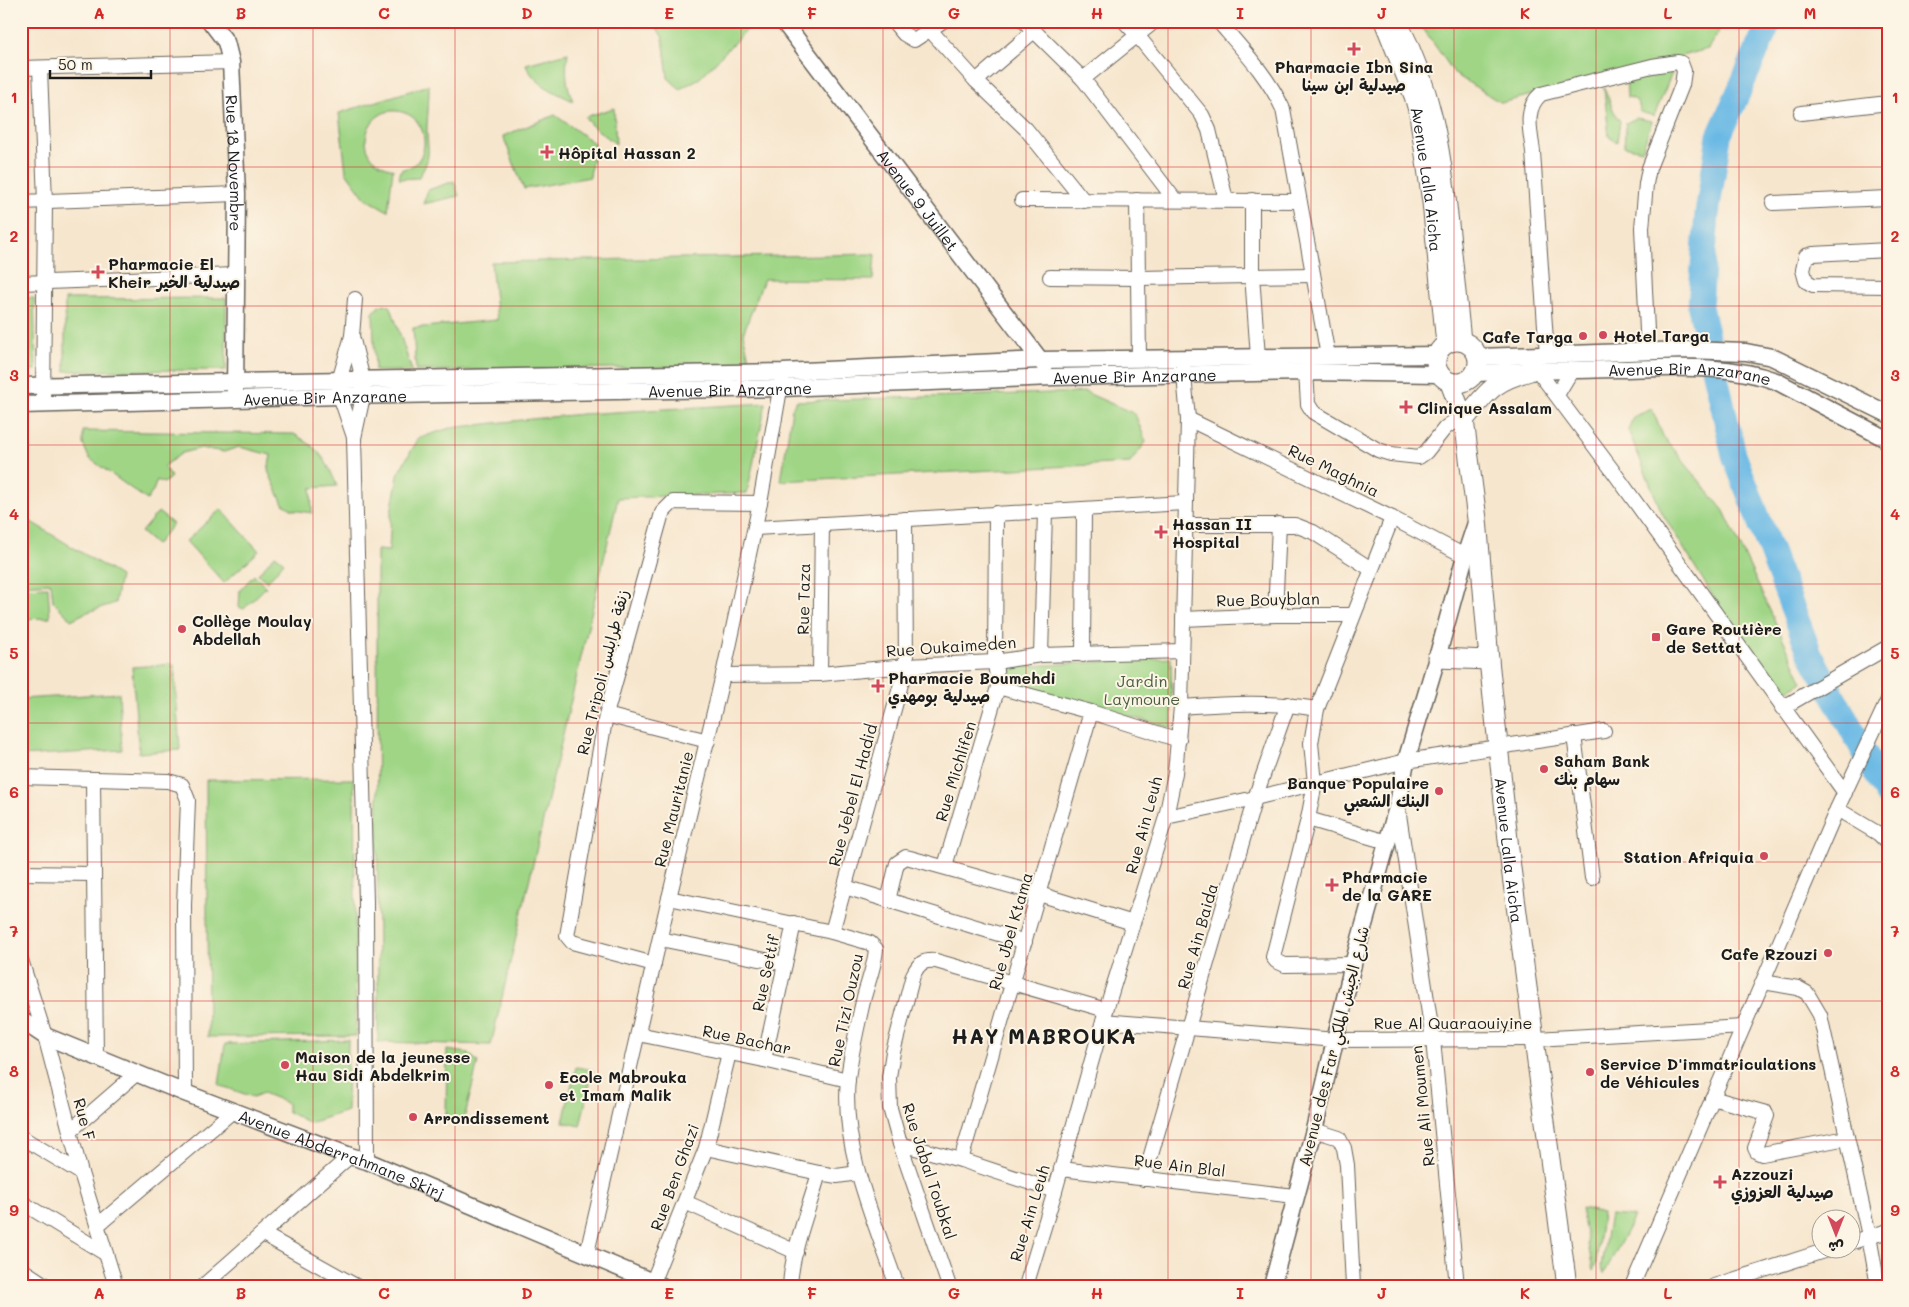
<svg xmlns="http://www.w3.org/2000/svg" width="1909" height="1307" font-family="Mali,'Playpen Sans Arabic',sans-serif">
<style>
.green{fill:#9fd585;stroke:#5e7850}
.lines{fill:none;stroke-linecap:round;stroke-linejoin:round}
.river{stroke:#6ab9e5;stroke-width:25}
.minor-casing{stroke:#69635a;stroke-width:16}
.tertiary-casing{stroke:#69635a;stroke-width:19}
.secondary-casing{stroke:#69635a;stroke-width:21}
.minor{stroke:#fff;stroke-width:14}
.tertiary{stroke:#fff;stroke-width:16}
.secondary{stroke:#fff;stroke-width:19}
.grid{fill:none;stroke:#d62828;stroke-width:1;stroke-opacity:0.55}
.poi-dot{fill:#d1495b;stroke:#fcf5e5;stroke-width:2}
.labels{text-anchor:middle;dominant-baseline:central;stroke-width:4;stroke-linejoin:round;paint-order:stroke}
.poi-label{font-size:16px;font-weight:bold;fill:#1c1c1c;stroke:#fcf5e5;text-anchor:start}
.street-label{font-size:16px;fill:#1c1c1c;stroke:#fcf5e5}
.park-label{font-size:16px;fill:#4a5d41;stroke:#fcf5e5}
.district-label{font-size:21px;font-weight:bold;letter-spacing:1px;fill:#1c1c1c;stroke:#fcf5e5}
.neatline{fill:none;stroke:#d62828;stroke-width:2}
.grid-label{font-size:16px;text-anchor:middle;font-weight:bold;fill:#d62828}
</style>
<rect width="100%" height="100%" fill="#fcf5e5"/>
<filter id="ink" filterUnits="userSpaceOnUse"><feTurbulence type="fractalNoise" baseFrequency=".02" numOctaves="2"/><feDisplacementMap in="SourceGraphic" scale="10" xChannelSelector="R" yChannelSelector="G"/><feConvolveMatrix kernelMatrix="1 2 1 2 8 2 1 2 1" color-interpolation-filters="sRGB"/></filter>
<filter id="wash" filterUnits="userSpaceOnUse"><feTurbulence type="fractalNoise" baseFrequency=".0096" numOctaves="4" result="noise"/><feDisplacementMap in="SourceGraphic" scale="20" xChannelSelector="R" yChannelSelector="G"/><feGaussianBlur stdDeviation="1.12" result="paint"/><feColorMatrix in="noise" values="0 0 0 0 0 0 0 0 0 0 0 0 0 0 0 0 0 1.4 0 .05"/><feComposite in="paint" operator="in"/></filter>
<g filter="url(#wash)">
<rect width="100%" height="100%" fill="#f7e6ce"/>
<g class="green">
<polygon points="653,21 750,21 752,24 700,78 680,89 668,78 663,38"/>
<polygon points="1430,21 1724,21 1708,49 1501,103 1455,74 1422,27"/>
<path d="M568,53c-3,18 -2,31 5,48 -18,-9 -40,-17 -47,-37z"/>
<path d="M1669,68l3,2v3l-18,43 -14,-4c0,-9 -4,-14 -13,-15l-1,-19z"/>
<path d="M429,85c0,13 -1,26 -2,40 -1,23 7,31 -9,53l-19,1 2,-9c4,-2 10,-3 14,-6 16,-15 10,-44 -10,-51 -36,-14 -60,44 -12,56l-5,42 -23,-13 -19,-26 -7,-59z"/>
<path d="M1604,88c5,10 9,25 16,33l-3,21 -8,-5z"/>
<polygon points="614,108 616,144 591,125 585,117"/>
<polygon points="555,115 594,143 590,177 524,189 503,136"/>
<polygon points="1636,118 1652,121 1642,150 1624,146 1626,123"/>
<polygon points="454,181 459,196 423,204 428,190"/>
<polygon points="875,254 873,280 764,279 743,334 751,366 416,371 413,328 497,320 491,262"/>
<polygon points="21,298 34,298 36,370 21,370"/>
<polygon points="226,298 226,370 65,371 65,299"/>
<polygon points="385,304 391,307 412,371 375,371 373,313 379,306"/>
<polygon points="1085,392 1135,414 1146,442 1130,463 781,481 792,409 796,401"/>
<polygon points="766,403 747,493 618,498 491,1045 378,1042 377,550 389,551 391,512 399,471 419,438 450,428 531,419 582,414"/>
<polygon points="1652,409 1663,436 1724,511 1803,682 1781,694 1727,619 1662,513 1628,430 1633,417"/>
<path d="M83,431l211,3c26,15 32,25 43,52l-26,2 1,25 -19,-3 -10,-6 -15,-33 3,-16 -32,-8 -15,5 -23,-4 -19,5 -18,13 7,11 -7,6 -7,-3 -4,11 -6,9 -58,-42 -6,-14z"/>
<polygon points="221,509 259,551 224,583 186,541"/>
<polygon points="158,512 173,524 156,545 141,532"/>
<polygon points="28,520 120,576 115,603 85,613 71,620 53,601 51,583 21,585 21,524"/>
<polygon points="275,555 284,562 267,582 258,574"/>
<polygon points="254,575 266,587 244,609 239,607 240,590"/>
<polygon points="48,587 50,618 21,619 21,588"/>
<polygon points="1171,658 1172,728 1016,686 1006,680 1007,672 1010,667"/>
<polygon points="174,664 180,750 139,753 132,667"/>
<polygon points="119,693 122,750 21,756 21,699"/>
<polygon points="354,779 356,1036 208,1037 206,780"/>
<polygon points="348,1040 347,1111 309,1123 287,1111 287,1103 263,1093 253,1097 219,1085 225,1044"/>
<polygon points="447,1050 468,1053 478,1062 464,1120 446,1115"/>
<polygon points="576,1067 593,1070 580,1126 563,1122"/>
<polygon points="1581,1208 1602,1213 1596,1264 1593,1270"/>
<polygon points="1610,1215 1634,1217 1604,1274 1601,1266"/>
</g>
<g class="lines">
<polyline class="river" points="1770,21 1719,136 1707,214 1700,307 1734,455 1810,654 1888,795"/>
</g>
</g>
<g filter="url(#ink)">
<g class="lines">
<defs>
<g id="minor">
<polyline points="893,21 904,34 914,40 943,21"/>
<polyline points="1024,21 1083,79 1175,200"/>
<polyline points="1124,21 1137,35 1202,115 1209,130 1226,200"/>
<path d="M1218,21c24,28 50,55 65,88l45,247"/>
<polyline points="930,30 976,81 1026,129 1084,201"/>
<polyline points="21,68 231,62"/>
<polyline points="40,68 45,202 43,405"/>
<polyline points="1083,79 1155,21"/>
<polyline points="976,81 1034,31"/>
<polyline points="1801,113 1888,103"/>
<polyline points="1022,200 1299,201"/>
<polyline points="1137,200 1139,358"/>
<polyline points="1252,200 1252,275 1258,357"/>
<polyline points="21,202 237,194"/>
<polyline points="1773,203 1888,198"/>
<polyline points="1888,250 1813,254 1806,256 1803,270 1806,281 1813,285 1888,286"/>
<polyline points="1050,277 1138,278 1313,275"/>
<polyline points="21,283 235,275"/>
<polyline points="352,336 363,380 363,396 354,438 366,902 367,1161"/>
<path d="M1547,355l-14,-203c-2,-19 -10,-43 8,-58l111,-28 26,-4 3,1 3,8 -2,14 -33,83 -3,16 -4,44 6,123"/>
<polyline points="1538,371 1613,471 1845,793"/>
<polyline points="1306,372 1308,404 1313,412 1378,450 1391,454 1419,457 1426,452 1445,428 1463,415"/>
<polyline points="1557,395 1572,370"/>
<polyline points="1188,419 1392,518 1465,556"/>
<polyline points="354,437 340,396 339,381 352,336 355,299"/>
<polyline points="1185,525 1295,525 1313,532 1371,569"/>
<polyline points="755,528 1184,503"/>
<polyline points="1275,615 1279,524"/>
<polyline points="1183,619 1275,615 1353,615"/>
<polyline points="1041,655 1045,511"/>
<polyline points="1083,655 1084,509"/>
<polyline points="820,674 822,524"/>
<polyline points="723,675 820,674 906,666 995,662 1041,655 1182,651"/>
<polyline points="998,687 1091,712 1179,740"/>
<path d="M1181,707c46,-3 91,-6 136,2"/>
<polyline points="1782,708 1888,647"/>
<polyline points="606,715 708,741"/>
<polyline points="1574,735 1592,878"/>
<polyline points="21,777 168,781 182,785 188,800 184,905 185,1093"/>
<polyline points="93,779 96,1056"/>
<polyline points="1398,808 1433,1040 1457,1286"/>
<polyline points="1837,809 1879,834 1888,843"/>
<polyline points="1166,817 1255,798 1406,761 1604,731"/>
<polyline points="1308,819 1387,842"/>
<polyline points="945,866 998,687 995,662 996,513"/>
<polyline points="21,873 93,874"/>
<polyline points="845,887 1025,942"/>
<path d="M669,898l163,34 38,11 6,6c-1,16 -8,33 -12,48 -6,27 -13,55 -16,82 -7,69 27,143 49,207"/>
<polyline points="888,901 897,863 906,857 910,858 1039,894 1133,923"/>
<polyline points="832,932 906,666 905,519"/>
<polyline points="660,939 785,964"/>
<polyline points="21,960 45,1036 81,1173 116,1286"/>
<polyline points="654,964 572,942 567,936 606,715 662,513 673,502 760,503"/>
<polyline points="1353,964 1285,965 1276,961 1273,957 1308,819 1315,783 1311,743 1317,709 1392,518"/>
<polyline points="1763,982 1798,988 1807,993 1820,1015 1869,1236 1878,1286"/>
<polyline points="1103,1021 1336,1040 1536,1039 1743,1027"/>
<polyline points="638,1034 764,1060 848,1080"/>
<polyline points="764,1060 794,923"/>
<polyline points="1712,1098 1766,1113 1767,1116 1755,1148 1757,1152 1762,1154 1847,1138"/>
<polyline points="1314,1130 1339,1138 1344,1148 1347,1165 1353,1286"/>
<polyline points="70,1131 137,1073"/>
<polyline points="21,1137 81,1173"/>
<polyline points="900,1144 961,1160 1055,1191"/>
<polyline points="706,1148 819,1173 837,1176 858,1173"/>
<polyline points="961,1160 1091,712"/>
<polyline points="1061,1169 1295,1196"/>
<polyline points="1144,1179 1255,798 1288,704"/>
<polyline points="21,1202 106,1254"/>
<polyline points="685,1202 796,1252"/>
<polyline points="98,1225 233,1111"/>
<polyline points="263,1234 356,1286"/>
<polyline points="1852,1242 1888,1231"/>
<polyline points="587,1253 669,898 723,675 760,503 782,378"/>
<polyline points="21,1269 47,1286"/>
<polyline points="653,1281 706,1148 729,1053"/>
<polyline points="203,1286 350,1156"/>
<path d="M790,1286c2,-37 19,-77 29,-113"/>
<path d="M949,1286l-49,-142 -10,-36 -1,-31 4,-25 20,-77c6,-12 10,-15 23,-14l170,49"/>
<polyline points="1026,1286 1055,1191 1106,1010 1166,817 1175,773 1181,707 1188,419 1183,364"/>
<polyline points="1632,1286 1837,809 1888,700"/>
<polyline points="1714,1286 1827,1250"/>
</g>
<g id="tertiary">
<path id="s1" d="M210,21l16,21 5,20 6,132 -2,198"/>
<path id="s2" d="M783,21l261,344"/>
<polyline points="1478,357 1686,350 1746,352 1772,357 1888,414"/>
<path id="s3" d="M1476,373c47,-2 94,-3 141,-4 53,-1 110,-6 159,12l112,59"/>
<polyline points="21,386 783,372 1040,360 1437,355"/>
<path id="s4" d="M21,405l319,-9 441,-8 272,-11 253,-5 133,2"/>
<path id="s5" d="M21,1020l24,16 140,57 165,63 17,5 295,125"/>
<polyline points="1272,1286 1314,1130 1353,964 1398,804 1406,761 1437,658 1465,556 1477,520"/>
</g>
<g id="secondary">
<path id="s6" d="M1384,21l30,75 5,18 13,88 14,142"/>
<path d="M1397,21c35,67 44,129 52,203 4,39 8,78 12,117"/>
<circle cx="1457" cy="362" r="21"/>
<path id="s7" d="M1450,383l14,37 13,99 12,141 22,208 56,418"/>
<path d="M1464,420c24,-29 28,-38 66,-49"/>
<polyline points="1437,658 1489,660"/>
</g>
</defs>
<use href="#minor" class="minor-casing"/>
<use href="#tertiary" class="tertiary-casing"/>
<use href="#secondary" class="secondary-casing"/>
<use href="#minor" class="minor"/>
<use href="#tertiary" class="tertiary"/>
<use href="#secondary" class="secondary"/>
</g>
</g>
<path class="grid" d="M170,21v1265M313,21v1265M455,21v1265M598,21v1265M741,21v1265M883,21v1265M1026,21v1265M1168,21v1265M1311,21v1265M1454,21v1265M1596,21v1265M1739,21v1265M21,167h1867M21,306h1867M21,445h1867M21,584h1867M21,723h1867M21,862h1867M21,1001h1867M21,1140h1867"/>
<g class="poi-dot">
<path d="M1351.5 41.5h5v5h5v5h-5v5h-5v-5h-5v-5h5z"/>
<path d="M544.5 144.5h5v5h5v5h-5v5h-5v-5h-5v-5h5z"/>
<path d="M95.5 264.5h5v5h5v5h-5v5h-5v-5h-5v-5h5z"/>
<circle cx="1603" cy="335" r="5"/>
<circle cx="1583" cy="336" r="5"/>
<path d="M1403.5 399.5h5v5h5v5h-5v5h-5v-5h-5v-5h5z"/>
<path d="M1158.5 524.5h5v5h5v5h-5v5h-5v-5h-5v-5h5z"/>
<circle cx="182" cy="629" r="5"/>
<rect x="1651" y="632" width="10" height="10" rx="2.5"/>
<path d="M875.5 678.5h5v5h5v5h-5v5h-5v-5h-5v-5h5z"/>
<circle cx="1544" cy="769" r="5"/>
<circle cx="1439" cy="791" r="5"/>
<circle cx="1764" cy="856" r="5"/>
<path d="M1329.5 877.5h5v5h5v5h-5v5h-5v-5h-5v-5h5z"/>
<circle cx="1828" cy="953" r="5"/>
<circle cx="285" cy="1065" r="5"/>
<circle cx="1590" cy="1072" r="5"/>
<circle cx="549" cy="1085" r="5"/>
<circle cx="413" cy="1117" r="5"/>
<path d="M1717.5 1174.5h5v5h5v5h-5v5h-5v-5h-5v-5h5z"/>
</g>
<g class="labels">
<g class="poi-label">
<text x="1354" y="66" text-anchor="middle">Pharmacie Ibn Sina<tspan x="1354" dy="18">صيدلية ابن سينا</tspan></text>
<text x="558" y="152">Hôpital Hassan 2</text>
<text x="108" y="263">Pharmacie El<tspan x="108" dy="18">Kheir صيدلية الخير</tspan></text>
<text x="1613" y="335">Hotel Targa</text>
<text x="1573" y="336" text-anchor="end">Cafe Targa</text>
<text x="1417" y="407">Clinique Assalam</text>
<text x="1172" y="523">Hassan II<tspan x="1172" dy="18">Hospital</tspan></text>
<text x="192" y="620">Collège Moulay<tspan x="192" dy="18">Abdellah</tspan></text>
<text x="1666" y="628">Gare Routière<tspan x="1666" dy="18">de Settat</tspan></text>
<text x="888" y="677">Pharmacie Boumehdi<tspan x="888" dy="18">صيدلية بومهدي</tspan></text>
<text x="1554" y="760">Saham Bank<tspan x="1554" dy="18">سهام بنك</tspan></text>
<text x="1429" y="782" text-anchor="end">Banque Populaire<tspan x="1429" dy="18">البنك الشعبي</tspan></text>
<text x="1754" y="856" text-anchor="end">Station Afriquia</text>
<text x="1342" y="876">Pharmacie<tspan x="1342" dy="18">de la GARE</tspan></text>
<text x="1818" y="953" text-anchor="end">Cafe Rzouzi</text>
<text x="295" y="1056">Maison de la jeunesse<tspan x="295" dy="18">Hau Sidi Abdelkrim</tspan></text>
<text x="1600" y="1063">Service D'immatriculations<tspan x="1600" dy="18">de Véhicules</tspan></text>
<text x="559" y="1076">Ecole Mabrouka<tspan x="559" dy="18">et Imam Malik</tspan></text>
<text x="423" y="1117">Arrondissement</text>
<text x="1731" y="1173">Azzouzi<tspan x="1731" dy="18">صيدلية العزوزي</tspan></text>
</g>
<g class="street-label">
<text stroke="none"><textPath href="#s1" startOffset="148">Rue 18 Novembre</textPath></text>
<text stroke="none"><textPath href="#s6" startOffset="165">Avenue Lalla Aicha</textPath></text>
<text stroke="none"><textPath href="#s2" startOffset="224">Avenue 9 Juillet</textPath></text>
<text stroke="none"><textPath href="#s4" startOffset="1114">Avenue Bir Anzarane</textPath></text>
<text stroke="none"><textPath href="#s3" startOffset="214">Avenue Bir Anzarane</textPath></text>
<text stroke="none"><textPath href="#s4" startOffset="709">Avenue Bir Anzarane</textPath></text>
<text stroke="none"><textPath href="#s4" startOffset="304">Avenue Bir Anzarane</textPath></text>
<text transform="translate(1334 470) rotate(26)">Rue Maghnia</text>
<text transform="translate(803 599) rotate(-89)">Rue Taza</text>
<text transform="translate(1268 599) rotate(-1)">Rue Bouyblan</text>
<text transform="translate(951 646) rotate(-4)">Rue Oukaimeden</text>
<text transform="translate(602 672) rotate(-76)">Rue Tripoli زنقة طرابلس</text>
<text transform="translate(955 771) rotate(-73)">Rue Michlifen</text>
<text transform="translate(852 795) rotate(-75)">Rue Jebel El Hadid</text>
<text transform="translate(673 809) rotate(-76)">Rue Mauritanie</text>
<text transform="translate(1143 825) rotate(-75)">Rue Ain Leuh</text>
<text stroke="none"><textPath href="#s7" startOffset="472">Avenue Lalla Aicha</textPath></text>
<text transform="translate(1010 931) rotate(-74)">Rue Jbel Ktama</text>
<text transform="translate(1197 936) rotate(-74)">Rue Ain Baida</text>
<text transform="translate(765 973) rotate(-78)">Rue Settif</text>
<text transform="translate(845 1010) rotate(-78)">Rue Tizi Ouzou</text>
<text x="1453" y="1022">Rue Al Quaraouiyine</text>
<text transform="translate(747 1039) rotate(12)">Rue Bachar</text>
<text transform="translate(1333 1046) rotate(-76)">Avenue des Far شارع الجيش الملكي</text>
<text transform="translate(1422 1106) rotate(-96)">Rue Ali Moumen</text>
<text transform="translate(85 1119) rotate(75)">Rue F</text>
<text stroke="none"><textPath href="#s5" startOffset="348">Avenue Abderrahmane Skirj</textPath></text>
<text transform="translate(1180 1165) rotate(7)">Rue Ain Blal</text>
<text transform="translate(930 1171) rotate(72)">Rue Jabal Toubkal</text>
<text transform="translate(674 1177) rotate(-70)">Rue Ben Ghazi</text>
<text transform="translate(1029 1213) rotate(-73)">Rue Ain Leuh</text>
</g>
<g class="park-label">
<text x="1142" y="680">Jardin<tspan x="1142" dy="18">Laymoune</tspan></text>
</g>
<g class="district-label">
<text x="1044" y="1035">HAY MABROUKA</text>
</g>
</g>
<rect width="1909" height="1307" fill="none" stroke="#fcf5e5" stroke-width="55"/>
<g transform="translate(1836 1234) rotate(180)"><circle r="24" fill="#fcf5e5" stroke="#a29e95"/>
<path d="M0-4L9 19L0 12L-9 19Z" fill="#d1495b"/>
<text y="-8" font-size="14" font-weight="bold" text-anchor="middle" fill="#1c1c1c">ش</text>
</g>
<path d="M50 70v8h101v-8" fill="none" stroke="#1c1c1c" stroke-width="2.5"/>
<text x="58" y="70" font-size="15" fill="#1c1c1c" stroke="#fcf5e5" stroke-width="4" paint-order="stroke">50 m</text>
<rect x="28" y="28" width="1854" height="1252" class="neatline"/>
<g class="grid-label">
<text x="99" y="19">A</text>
<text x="241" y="19">B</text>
<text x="384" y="19">C</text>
<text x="527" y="19">D</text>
<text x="669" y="19">E</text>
<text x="812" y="19">F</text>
<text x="954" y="19">G</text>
<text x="1097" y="19">H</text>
<text x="1240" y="19">I</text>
<text x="1382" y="19">J</text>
<text x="1525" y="19">K</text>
<text x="1668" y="19">L</text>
<text x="1810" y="19">M</text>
<text x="14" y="103">1</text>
<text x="1895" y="103">1</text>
<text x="14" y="242">2</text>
<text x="1895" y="242">2</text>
<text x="14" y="381">3</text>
<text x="1895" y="381">3</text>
<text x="14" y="520">4</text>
<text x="1895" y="520">4</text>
<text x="14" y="659">5</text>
<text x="1895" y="659">5</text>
<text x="14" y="798">6</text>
<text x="1895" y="798">6</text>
<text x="14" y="937">7</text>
<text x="1895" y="937">7</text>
<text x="14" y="1077">8</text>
<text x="1895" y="1077">8</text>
<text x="14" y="1216">9</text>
<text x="1895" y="1216">9</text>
<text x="99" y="1299">A</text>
<text x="241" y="1299">B</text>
<text x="384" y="1299">C</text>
<text x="527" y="1299">D</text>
<text x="669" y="1299">E</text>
<text x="812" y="1299">F</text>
<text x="954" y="1299">G</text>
<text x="1097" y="1299">H</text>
<text x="1240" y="1299">I</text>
<text x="1382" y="1299">J</text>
<text x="1525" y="1299">K</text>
<text x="1668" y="1299">L</text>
<text x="1810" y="1299">M</text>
</g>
</svg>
